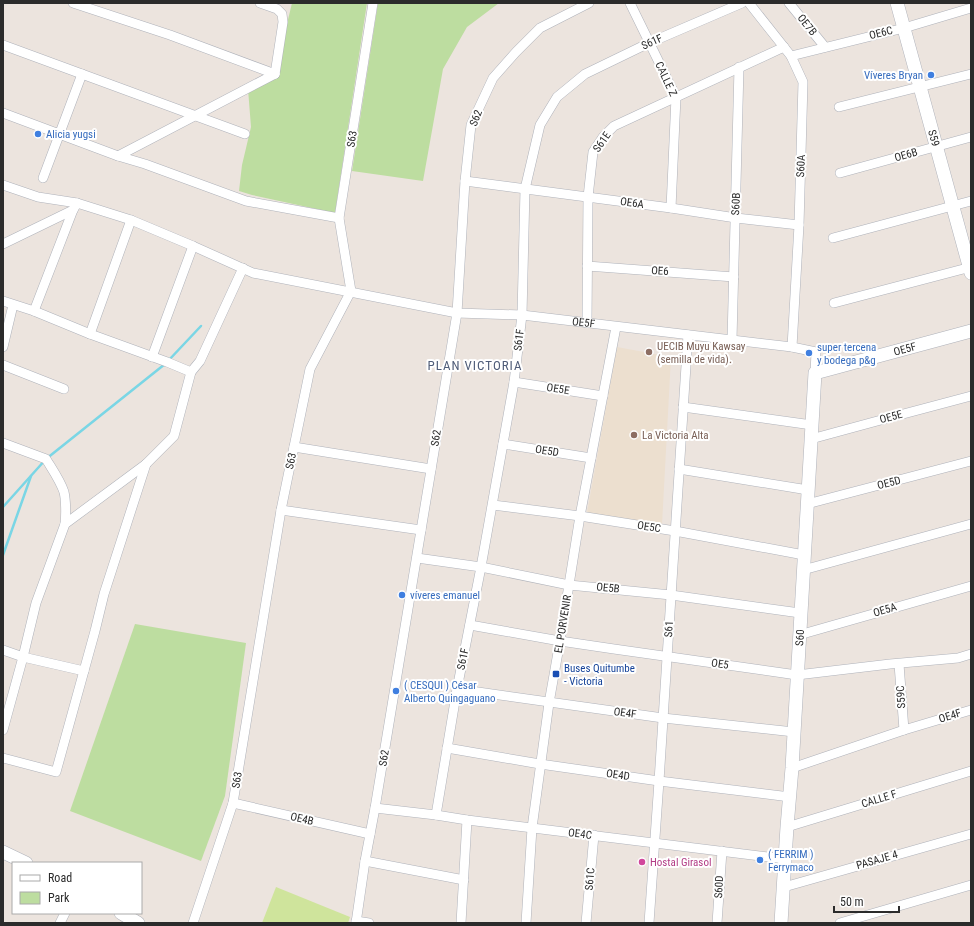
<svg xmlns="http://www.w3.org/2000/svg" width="974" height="926" font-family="'Roboto Condensed',sans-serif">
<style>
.education{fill:#ecdfcf}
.green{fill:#bddda0}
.pitch{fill:#cfe49c}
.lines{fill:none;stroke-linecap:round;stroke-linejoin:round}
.stream{stroke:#7ad6e5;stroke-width:2.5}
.street-casing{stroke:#afb2ba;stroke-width:10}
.secondary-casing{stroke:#afb2ba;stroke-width:14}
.street{stroke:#fff;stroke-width:9}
.secondary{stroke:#fff;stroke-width:13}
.shop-dot{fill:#3f7fe0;stroke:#fff;stroke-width:1.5}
.education-dot{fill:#8d6e63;stroke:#fff;stroke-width:1.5}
.transit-dot{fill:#1a4fb4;stroke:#fff;stroke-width:1.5}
.hotel-dot{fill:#d1479c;stroke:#fff;stroke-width:1.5}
.labels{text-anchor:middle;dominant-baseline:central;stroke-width:4;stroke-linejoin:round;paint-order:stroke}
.street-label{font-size:11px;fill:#2b2b2b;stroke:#fff}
.shop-label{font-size:11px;fill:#366cbe;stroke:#fff;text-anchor:start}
.education-label{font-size:11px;fill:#785e54;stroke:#fff;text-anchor:start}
.transit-label{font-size:11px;fill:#164399;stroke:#fff;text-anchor:start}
.hotel-label{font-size:11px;fill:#b23c85;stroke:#fff;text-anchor:start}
.quarter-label{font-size:13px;letter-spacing:1px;fill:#4f5c78;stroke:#fff}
</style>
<rect width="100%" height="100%" fill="#ece4de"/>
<polygon class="education" points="617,347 671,357 662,525 587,513"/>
<g class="green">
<polygon points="292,3 367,3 335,213 252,195 239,191 242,165 251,127 248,89 275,74"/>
<polygon points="378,3 499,3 467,27 443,69 423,181 352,171"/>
<polygon points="135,624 246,643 225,796 201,861 70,811"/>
</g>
<polygon class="pitch" points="276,887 350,917 348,923 262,923"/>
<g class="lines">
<g class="stream">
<polyline points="168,361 201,326"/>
<polyline points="3,507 46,459 165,364"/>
<polyline points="3,555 31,476"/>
</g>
<defs>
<g id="street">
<polyline points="73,3 170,35 275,74"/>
<polyline points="260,3 277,9 282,14 283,22 275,74"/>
<polyline points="630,3 676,97 671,208"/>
<polyline points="749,3 791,56 803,82 799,225 792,347"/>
<polyline points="789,3 825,47"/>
<polyline points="3,45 245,134"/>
<polyline points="791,56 904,28 971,8"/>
<polyline points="839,107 971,74"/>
<polyline points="3,113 118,156 145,164 246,201 339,218"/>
<polyline points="118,156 275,74"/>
<polyline points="840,173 971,137"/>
<polyline points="43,178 82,74"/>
<polyline points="465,181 671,208 736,218 799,225"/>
<path id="s1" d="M3,185l35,12 39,6 54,17 62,26 60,27 204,40 65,2 270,32 24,5 -1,21"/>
<polyline points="833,238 971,201"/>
<polyline points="3,244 73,210"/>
<polyline points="587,266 734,277"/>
<polyline points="3,301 34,311 90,334 167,362 191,372"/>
<polyline points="834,303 971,267"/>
<polyline points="34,311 73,210 77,203"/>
<polyline points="587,323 588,197 593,152 603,137 614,126 784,47"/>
<polyline points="90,334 131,220"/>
<polyline points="732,340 739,67"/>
<polyline points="3,347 13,305"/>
<polyline points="152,357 193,246"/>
<polyline points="3,365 64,389"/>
<polyline points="514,382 603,396"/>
<polyline points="683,407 812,425"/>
<polyline points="811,439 892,417 971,396"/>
<path d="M3,443l43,16c6,10 14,21 18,33 2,8 2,24 1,32"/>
<polyline points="503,444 591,458"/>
<polyline points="294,447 431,469"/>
<polyline points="679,469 808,490"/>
<polyline points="807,504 971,461"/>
<polyline points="493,505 580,516 675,531 804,555"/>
<polyline points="281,510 421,530"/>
<polyline points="417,558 481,567 569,585 671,595 800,613"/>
<polyline points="803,570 971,524"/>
<polyline points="470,625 560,641 614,649 797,675 890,664 958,658 971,654"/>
<polyline points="799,635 971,586"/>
<polyline points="3,650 23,657 84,671"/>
<polyline points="899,664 904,730"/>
<polyline points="457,689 663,718 794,732"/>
<polyline points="3,730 23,657 36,603 65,524 146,464 174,436 191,372 200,361 243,268"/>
<polyline points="447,748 540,764 659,781 790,797"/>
<polyline points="3,758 56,772 95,631 104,594 146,464"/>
<polyline points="792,768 904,730 971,710"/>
<polyline points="233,803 370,834"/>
<polyline points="375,808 436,815 467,820 785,859"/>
<polyline points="436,815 457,689 481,567 514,382 522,315 525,189 540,125 557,97 585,74 649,43 742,3"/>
<polyline points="787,827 971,771"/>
<polyline points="365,861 464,880"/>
<polyline points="784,887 971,834"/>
<polyline points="356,921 369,923"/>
<polyline points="60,923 65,913"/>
<polyline points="193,923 233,803 281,510 310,369 351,291 339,218 373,3"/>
<polyline points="356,923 365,861 375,808 457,313 465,181 471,125 493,78 516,52 540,28 589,3"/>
<polyline points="461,923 467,820"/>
<polyline points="526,923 532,828 549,703 560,641 580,516 616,327"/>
<polyline points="586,923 594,835"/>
<polyline points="649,923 659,781 688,335"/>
<polyline points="717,923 722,851"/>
<polyline points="840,923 971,885"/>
</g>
<g id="secondary">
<path id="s2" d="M897,3l74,270"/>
<polyline points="3,852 26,863"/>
<polyline points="121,913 138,923"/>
<path id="s3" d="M781,923l6,-96 5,-59 23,-395 156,-42"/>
</g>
</defs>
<use href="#street" class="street-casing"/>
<use href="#secondary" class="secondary-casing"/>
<use href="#street" class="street"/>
<use href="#secondary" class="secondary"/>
</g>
<g class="shop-dot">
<circle cx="931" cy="75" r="4"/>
<circle cx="38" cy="134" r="4"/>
<circle cx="809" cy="353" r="4"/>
<circle cx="402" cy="595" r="4"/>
<circle cx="396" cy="691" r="4"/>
<circle cx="760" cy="860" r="4"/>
</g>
<g class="education-dot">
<circle cx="649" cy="352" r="4"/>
<circle cx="634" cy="435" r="4"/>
</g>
<rect class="transit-dot" x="552" y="670" width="8" height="8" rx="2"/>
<circle class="hotel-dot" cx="642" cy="862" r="4"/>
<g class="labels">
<g class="street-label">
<text transform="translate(807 25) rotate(51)">OE7B</text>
<text transform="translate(881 33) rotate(-14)">OE6C</text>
<text transform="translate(652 42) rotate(-24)">S61F</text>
<text transform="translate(666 79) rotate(65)">CALLE Z</text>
<text transform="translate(476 118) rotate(-68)">S62</text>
<text stroke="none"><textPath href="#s2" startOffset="140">S59</textPath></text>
<text transform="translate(352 139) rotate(-81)">S63</text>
<text transform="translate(602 142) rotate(-55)">S61E</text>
<text transform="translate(906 155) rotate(-16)">OE6B</text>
<text transform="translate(801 166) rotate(-88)">S60A</text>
<text transform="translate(632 203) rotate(8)">OE6A</text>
<text transform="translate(736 204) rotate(-88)">S60B</text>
<text transform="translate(660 271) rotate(4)">OE6</text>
<text stroke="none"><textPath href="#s1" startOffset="601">OE5F</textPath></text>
<text transform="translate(519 340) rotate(-83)">S61F</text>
<text stroke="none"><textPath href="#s3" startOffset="644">OE5F</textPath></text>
<text transform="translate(558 389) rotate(9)">OE5E</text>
<text transform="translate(891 417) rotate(-15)">OE5E</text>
<text transform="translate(436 438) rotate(-81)">S62</text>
<text transform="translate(547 451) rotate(9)">OE5D</text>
<text transform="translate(291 461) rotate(-78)">S63</text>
<text transform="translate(889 483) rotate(-14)">OE5D</text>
<text transform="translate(649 527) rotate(9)">OE5C</text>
<text transform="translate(608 588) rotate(6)">OE5B</text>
<text transform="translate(885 610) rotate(-16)">OE5A</text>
<text transform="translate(563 624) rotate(-81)">EL PORVENIR</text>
<text transform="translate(669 629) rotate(-87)">S61</text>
<text stroke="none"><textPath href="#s3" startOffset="286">S60</textPath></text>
<text transform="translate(463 659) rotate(-78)">S61F</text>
<text transform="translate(720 664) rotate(8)">OE5</text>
<text transform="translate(901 697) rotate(-94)">S59C</text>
<text transform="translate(625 713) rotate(8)">OE4F</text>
<text transform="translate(950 716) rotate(-17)">OE4F</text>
<text transform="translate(384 758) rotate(-81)">S62</text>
<text transform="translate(618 775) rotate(8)">OE4D</text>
<text transform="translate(237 780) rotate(-81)">S63</text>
<text transform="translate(879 799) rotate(-17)">CALLE F</text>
<text transform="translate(302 819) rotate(13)">OE4B</text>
<text transform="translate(580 834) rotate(7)">OE4C</text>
<text transform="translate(877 860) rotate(-16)">PASAJE 4</text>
<text transform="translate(590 879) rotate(-85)">S61C</text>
<text transform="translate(719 887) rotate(-87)">S60D</text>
</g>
<g class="shop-label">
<text x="923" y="75" text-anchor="end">Víveres Bryan</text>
<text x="46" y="134">Alicia yugsi</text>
<text x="817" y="347">super tercena<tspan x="817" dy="13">y bodega p&amp;g</tspan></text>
<text x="410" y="595">víveres emanuel</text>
<text x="404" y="685">( CESQUI ) César<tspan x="404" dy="13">Alberto Quingaguano</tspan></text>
<text x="768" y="854">( FERRIM )<tspan x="768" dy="13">Ferrymaco</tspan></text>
</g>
<g class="education-label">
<text x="657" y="346">UECIB Muyu Kawsay<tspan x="657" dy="13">(semilla de vida).</tspan></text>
<text x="642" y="435">La Victoria Alta</text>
</g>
<g class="transit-label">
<text x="564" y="668">Buses Quitumbe<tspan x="564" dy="13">- Victoria</tspan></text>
</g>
<g class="hotel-label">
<text x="650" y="862">Hostal Girasol</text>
</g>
<g class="quarter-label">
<text x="475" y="365">PLAN VICTORIA</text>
</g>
</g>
<rect width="974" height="926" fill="none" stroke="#2b2b2b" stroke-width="8"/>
<rect x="12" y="862" width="130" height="52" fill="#ffffff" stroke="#aaaaaa"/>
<rect x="20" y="875" width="20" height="6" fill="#ffffff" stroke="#aaaaaa"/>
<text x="48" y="882" font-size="12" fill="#2b2b2b">Road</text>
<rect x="20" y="892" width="20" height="12" fill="#bddda0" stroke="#aaaaaa"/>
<text x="48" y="902" font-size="12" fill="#2b2b2b">Park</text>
<path d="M834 906v6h65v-6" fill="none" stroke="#2b2b2b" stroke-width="2"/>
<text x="840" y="906" font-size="12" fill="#2b2b2b" stroke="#ffffff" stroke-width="3" paint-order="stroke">50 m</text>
</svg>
